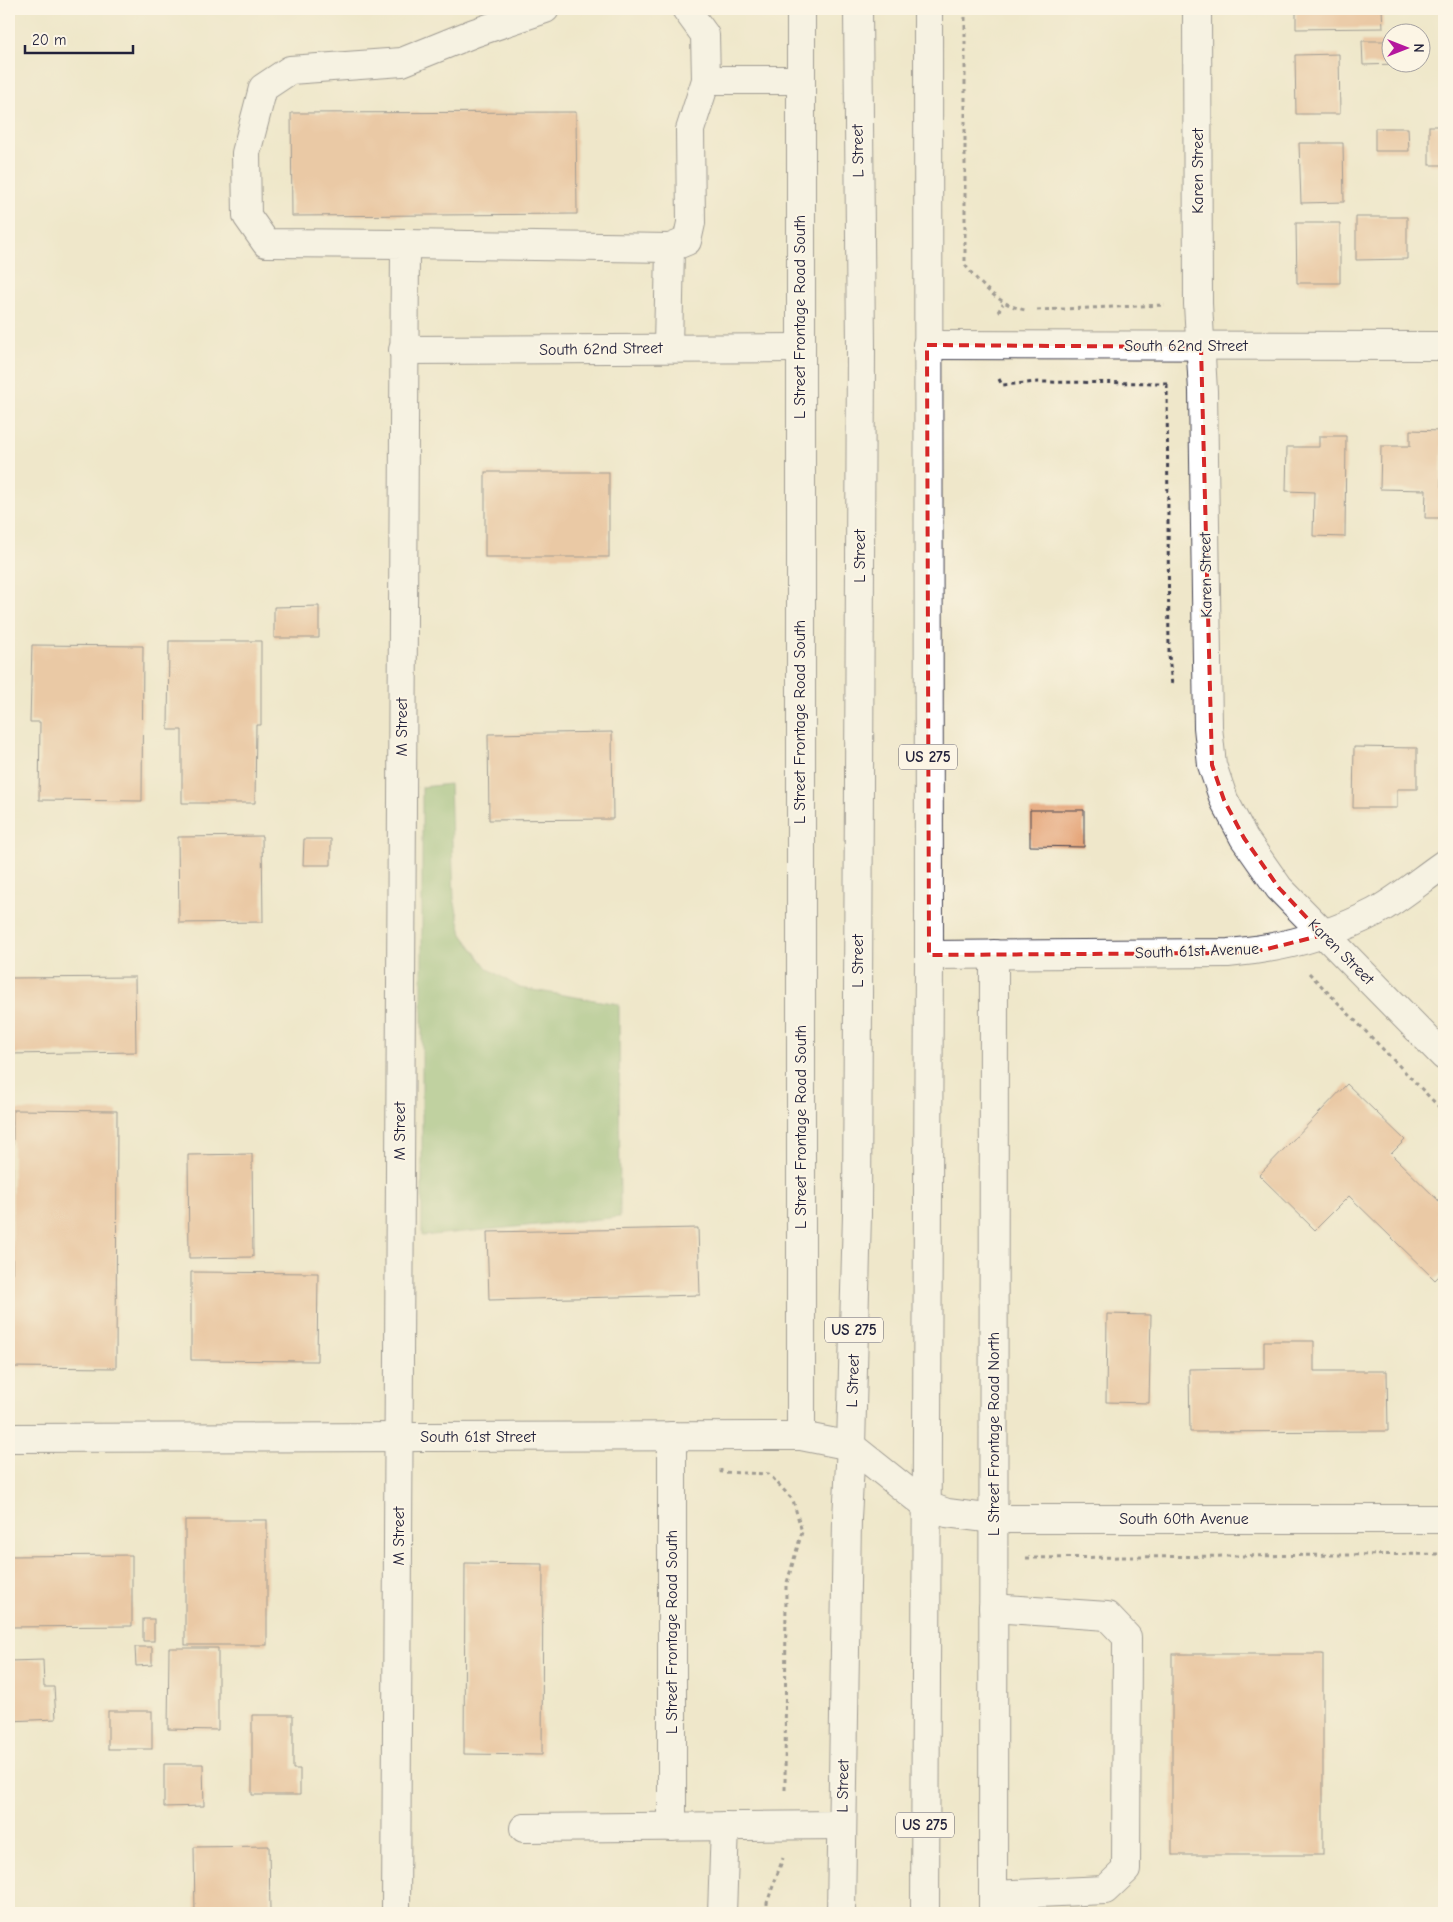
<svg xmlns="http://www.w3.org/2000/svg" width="1453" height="1922" font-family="'Comic Neue',sans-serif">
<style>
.forest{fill:#88b56e;stroke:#556c54}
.building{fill:#e5a579}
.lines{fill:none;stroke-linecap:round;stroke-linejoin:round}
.minor-casing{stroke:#414050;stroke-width:30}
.major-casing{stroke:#414050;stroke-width:30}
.path{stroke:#414050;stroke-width:3;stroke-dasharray:4 4;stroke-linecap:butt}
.minor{stroke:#fff;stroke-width:28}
.major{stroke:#fff;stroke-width:28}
.marked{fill:none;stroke:#d62828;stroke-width:4;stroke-dasharray:10 6;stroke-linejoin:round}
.labels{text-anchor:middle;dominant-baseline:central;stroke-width:4;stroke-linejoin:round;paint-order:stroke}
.shield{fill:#fcf5e5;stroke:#63616e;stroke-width:1}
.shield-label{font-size:15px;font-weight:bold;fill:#22223b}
.street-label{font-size:16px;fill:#22223b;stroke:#fcf5e5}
</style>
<rect width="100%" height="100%" fill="#fcf5e5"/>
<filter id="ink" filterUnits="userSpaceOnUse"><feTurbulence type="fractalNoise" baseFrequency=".02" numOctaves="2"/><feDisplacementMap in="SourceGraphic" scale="10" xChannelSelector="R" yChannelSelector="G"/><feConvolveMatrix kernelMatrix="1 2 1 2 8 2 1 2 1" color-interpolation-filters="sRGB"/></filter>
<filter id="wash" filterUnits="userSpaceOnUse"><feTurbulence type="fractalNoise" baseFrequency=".0096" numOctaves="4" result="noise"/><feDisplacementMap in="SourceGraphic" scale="20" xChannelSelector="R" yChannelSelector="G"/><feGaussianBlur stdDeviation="1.12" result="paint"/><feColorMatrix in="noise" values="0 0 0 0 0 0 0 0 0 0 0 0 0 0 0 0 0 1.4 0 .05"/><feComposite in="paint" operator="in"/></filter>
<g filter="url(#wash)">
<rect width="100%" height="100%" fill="#efe7ca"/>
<polygon class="forest" points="450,784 454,899 462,934 487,968 520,988 619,1004 620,1217 422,1236 422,787"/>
<g id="blocks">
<g class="building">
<polygon points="1296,9 1382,9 1383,28 1296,29"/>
<polygon points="1362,41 1390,41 1390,62 1398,62 1398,64 1363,65"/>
<polygon points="1339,54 1340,114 1296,114 1295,55"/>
<polygon points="576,112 577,214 292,216 291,113"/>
<rect x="1429" y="126" width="15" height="39"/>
<polygon points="1375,128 1408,128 1409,151 1375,151"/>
<polygon points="1299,143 1343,143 1344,202 1301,203"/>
<polygon points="1356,217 1407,217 1407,259 1356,260"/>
<polygon points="1296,223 1340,223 1340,283 1297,283"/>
<polygon points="1410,430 1442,431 1441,487 1444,488 1444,518 1425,518 1426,490 1380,489 1381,446 1410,446"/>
<polygon points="1319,436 1346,436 1345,537 1313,536 1314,492 1286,491 1287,447 1319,447"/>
<rect x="485" y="472" width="124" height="85"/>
<polygon points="319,606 319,638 274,638 274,607"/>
<polygon points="169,641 261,641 261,725 256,725 255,803 182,803 182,730 168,730"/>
<polygon points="32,645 143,646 142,801 39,800 40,722 30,722"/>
<polygon points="612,732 613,819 489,820 488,734"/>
<polygon points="1354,747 1417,748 1417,789 1397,789 1397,808 1353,808"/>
<polygon points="1030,810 1084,810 1084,847 1030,846"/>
<polygon points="262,836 263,922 179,923 178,837"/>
<polygon points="304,839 331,839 331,865 303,865"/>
<polygon points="135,977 136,1052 9,1054 9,978"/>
<polygon points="1347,1084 1405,1140 1391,1154 1444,1206 1444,1271 1435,1280 1349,1196 1315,1230 1259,1175"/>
<polygon points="13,1110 117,1111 116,1368 12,1367"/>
<polygon points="252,1154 253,1257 189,1258 188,1155"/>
<polygon points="698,1228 700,1295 489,1300 487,1232"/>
<polygon points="191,1272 318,1273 317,1361 191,1360"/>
<polygon points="1107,1314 1151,1315 1149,1403 1106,1402"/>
<polygon points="1264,1341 1314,1341 1314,1371 1387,1371 1388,1431 1190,1432 1189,1369 1264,1368"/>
<rect x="185" y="1520" width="82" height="125"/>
<polygon points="132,1555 132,1626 9,1627 9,1556"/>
<polygon points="465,1563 543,1564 542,1755 464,1754"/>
<rect x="143" y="1619" width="11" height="22"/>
<polygon points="135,1647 152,1647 152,1665 136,1666"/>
<polygon points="169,1648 218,1648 218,1730 168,1729"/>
<rect x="1172" y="1654" width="151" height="201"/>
<polygon points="43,1660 44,1687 54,1687 56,1719 9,1721 9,1661"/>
<rect x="108" y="1711" width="44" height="38"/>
<polygon points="252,1715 293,1715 293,1769 300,1769 300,1795 252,1795"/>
<polygon points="164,1764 203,1764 204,1806 164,1807"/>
<polygon points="269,1846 270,1911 195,1913 194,1847"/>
</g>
</g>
</g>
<g filter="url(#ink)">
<use href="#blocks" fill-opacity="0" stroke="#414050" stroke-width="1"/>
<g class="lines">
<defs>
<g id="minor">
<polyline points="686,9 705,35 706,80"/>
<polyline points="1197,9 1198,304 1203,391 1208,727 1212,765 1224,800 1244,838 1279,888 1444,1056"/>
<polyline points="405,244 670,248"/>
<polyline points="927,345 1444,346"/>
<polyline points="668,348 670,248 687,241 691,223 690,130 706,80 801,80"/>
<polyline points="403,350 800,348"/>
<path d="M929,955l299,-2c51,-4 101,-17 147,-41 24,-13 47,-33 69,-48"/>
<polyline points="672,1436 672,1827"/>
<polyline points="801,1436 801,9"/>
<polyline points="9,1438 801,1436 851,1446 925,1505 947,1513 994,1519 1444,1519"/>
<polyline points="993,1608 1107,1616 1127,1637 1126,1870 1105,1890 993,1895"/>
<polyline points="524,1828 842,1825"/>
<polyline points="396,1913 405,244 266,243 247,216 246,153 263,88 290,70 402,62 474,33 545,9"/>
<polyline points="722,1913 725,1826"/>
<polyline points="993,1913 994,954"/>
</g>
<g id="major">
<polyline points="841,1913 847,1518 851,1446 857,1214 861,348 858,9"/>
<polyline points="925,1913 929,955 928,9"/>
</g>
</defs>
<use href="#minor" class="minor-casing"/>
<use href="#major" class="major-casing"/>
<g class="path">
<path d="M965,9v256c18,22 33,39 60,45"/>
<polyline points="1037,310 1165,305"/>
<polyline points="998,312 1003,304"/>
<polyline points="999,379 1002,385 1038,382 1167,383"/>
<polyline points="1167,384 1169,655 1172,686"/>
<polyline points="1309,973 1444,1112"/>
<polyline points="721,1469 721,1472 769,1474 793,1500 802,1532 786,1586 785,1794"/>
<polyline points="1026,1558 1444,1554"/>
<polyline points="767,1913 767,1903 783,1858"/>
</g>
<use href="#minor" class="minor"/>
<use href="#major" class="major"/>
</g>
</g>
<path d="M0 0H1453V1922H0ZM927,345l274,2 11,418 12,35 20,38 35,50 44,47 -60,15 -35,3 -299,2z" fill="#efe7ca" fill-opacity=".55" fill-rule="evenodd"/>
<path class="marked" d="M927,345l274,2 11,418 12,35 20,38 35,50 44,47 -60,15 -35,3 -299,2z"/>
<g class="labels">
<g class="shield">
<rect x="899" y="744.5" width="58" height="25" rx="4"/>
<rect x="825" y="1317.5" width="58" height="25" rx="4"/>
<rect x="896" y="1812.5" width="58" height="25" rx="4"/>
</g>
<g class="shield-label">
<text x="928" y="757">US 275</text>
<text x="854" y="1330">US 275</text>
<text x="925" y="1825">US 275</text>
</g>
<g class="street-label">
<text transform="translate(858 151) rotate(-91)">L Street</text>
<text transform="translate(1198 171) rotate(-90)">Karen Street</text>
<text transform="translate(800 317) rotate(-90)">L Street Frontage Road South</text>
<text x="1186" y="346">South 62nd Street</text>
<text transform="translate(601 349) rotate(-1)">South 62nd Street</text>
<text transform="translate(860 556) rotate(-90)">L Street</text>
<text transform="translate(1206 575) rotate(-91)">Karen Street</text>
<text transform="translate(800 722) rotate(-90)">L Street Frontage Road South</text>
<text transform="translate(402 727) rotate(-90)">M Street</text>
<text transform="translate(1197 951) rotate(-2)">South 61st Avenue</text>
<text transform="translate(1341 952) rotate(45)">Karen Street</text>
<text transform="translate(858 961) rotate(-90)">L Street</text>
<text transform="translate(801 1127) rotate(-90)">L Street Frontage Road South</text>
<text transform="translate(400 1131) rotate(-90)">M Street</text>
<text transform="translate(853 1381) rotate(-88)">L Street</text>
<text transform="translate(994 1434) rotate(-90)">L Street Frontage Road North</text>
<text x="478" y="1437">South 61st Street</text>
<text x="1184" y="1519">South 60th Avenue</text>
<text transform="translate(399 1536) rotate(-90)">M Street</text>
<text transform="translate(672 1632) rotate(-90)">L Street Frontage Road South</text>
<text transform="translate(843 1786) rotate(-89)">L Street</text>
</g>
</g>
<rect width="1453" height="1922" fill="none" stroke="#fcf5e5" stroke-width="30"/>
<g transform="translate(1406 48) rotate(90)"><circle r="24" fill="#fcf5e5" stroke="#a5a1a1"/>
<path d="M0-4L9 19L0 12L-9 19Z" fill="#b5179e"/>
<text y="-8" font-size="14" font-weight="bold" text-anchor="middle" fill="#22223b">N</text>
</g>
<path d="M25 45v8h108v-8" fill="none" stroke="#22223b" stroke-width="2.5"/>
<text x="32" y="45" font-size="15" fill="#22223b" stroke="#fcf5e5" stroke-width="4" paint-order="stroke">20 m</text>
</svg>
